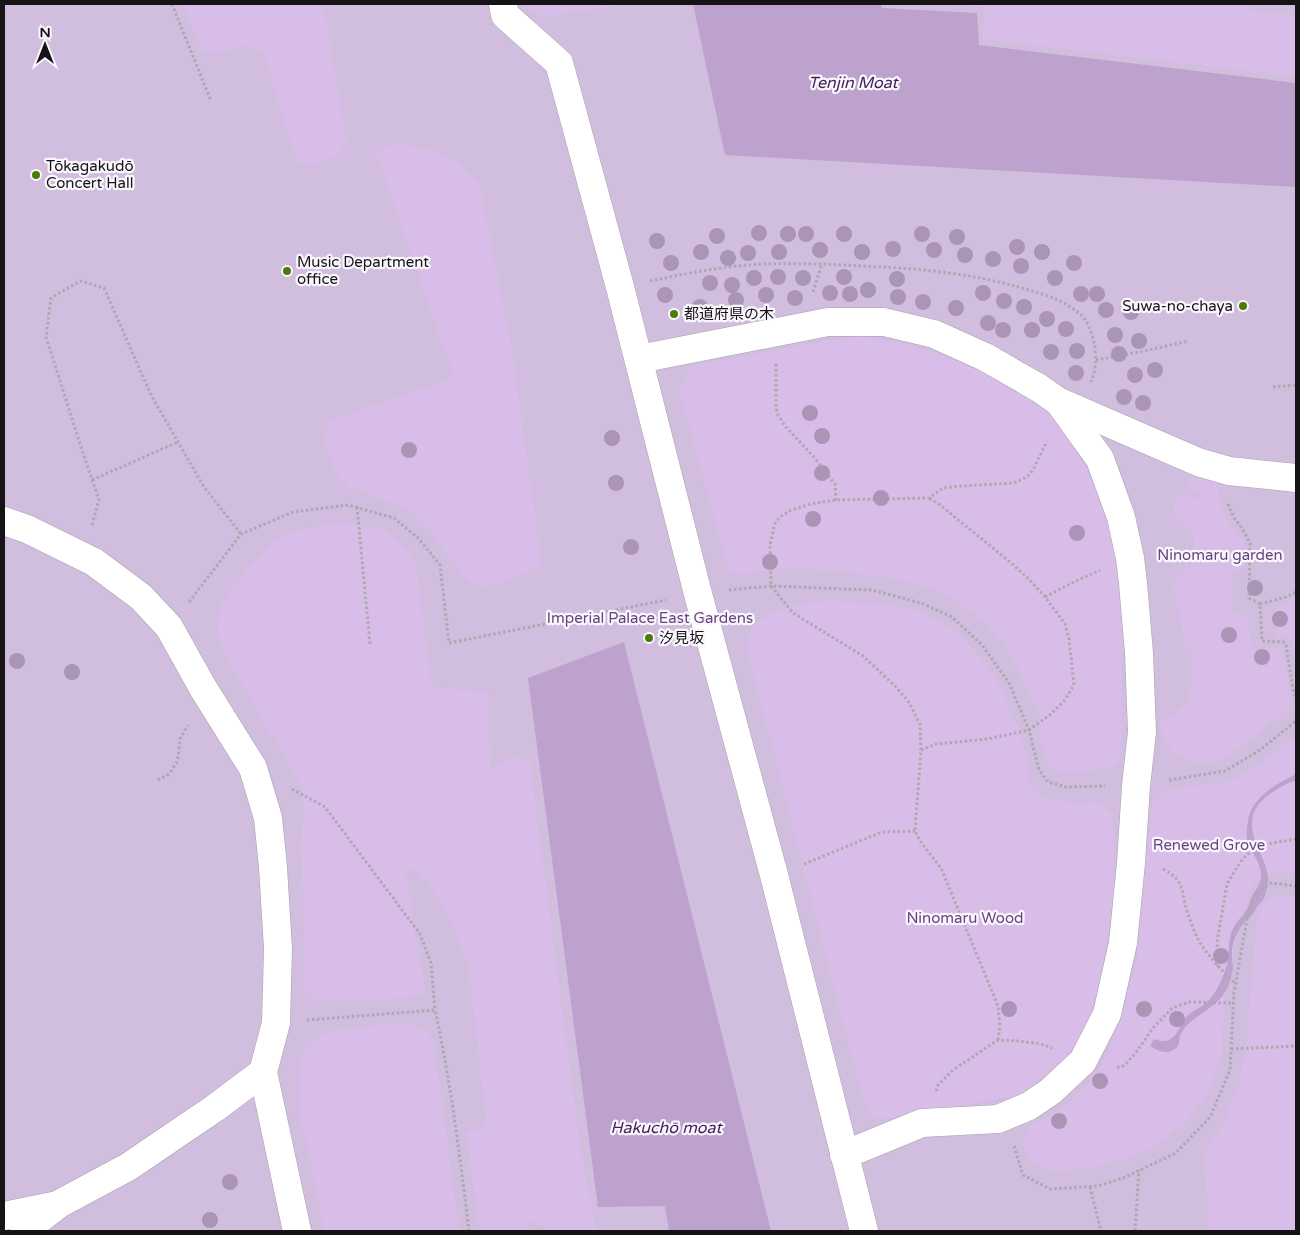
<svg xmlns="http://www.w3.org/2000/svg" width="1300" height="1235" font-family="'Varela Round','Noto Sans JP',sans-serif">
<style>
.green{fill:#d1bdde}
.forest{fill:#d8bde9}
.water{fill:#bca2cd}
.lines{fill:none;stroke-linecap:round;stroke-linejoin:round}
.street-casing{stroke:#a7a1ab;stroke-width:29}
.path{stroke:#aca9af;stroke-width:3;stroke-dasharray:2.5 2.5;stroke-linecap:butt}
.street{stroke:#fff;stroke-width:28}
.tree{fill:#aa95b6}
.poi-dot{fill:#4a7b07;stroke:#fbf7fe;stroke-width:2}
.labels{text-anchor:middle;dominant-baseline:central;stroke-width:4.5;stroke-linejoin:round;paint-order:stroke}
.poi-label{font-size:15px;fill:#151316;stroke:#fbf7fe;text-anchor:start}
.park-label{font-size:15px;fill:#67447c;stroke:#fbf7fe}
.water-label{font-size:16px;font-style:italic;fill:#442257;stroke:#fbf7fe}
</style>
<rect width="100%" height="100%" fill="#fbf7fe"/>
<rect class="green" x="4" y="4" width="1292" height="1227"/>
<g class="forest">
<polygon points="183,4 323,4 346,142 338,156 313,165 297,161 263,52 244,45 216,54 201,49"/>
<path d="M526,4h98l-80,14c-9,-3 -16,-5 -18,-14z"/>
<polygon points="937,4 1245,4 1252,11 1296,15 1296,77 982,39 985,7"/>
<path d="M392,144l33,4 30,13 24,22 31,156 32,225c-15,9 -40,22 -58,22 -5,0 -11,-3 -16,-4l-42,-56 -12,-11 -17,-10 -35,-14 -13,-3 -12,-13 -14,-36 6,-18 119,-41 4,-9 -76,-218z"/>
<polygon points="858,337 876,338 915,347 964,364 987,375 1048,410 1067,437 1081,459 1103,504 1110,522 1115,547 1123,608 1121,757 1113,765 1106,768 1079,772 1063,772 1053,769 1048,763 1041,740 1039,730 1040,716 1018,668 1005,645 985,622 946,594 924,586 895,579 841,571 787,568 746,574 738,574 731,571 727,564 679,390 686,376 695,365 835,339"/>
<path d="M1193,472l24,7 1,12 5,20 5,11 16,20 2,7v15l-15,12 1,38 15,1 5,33h27l3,2 10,55 -42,35 -22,16 -12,6h-25l-8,-3 -11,-8 -8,-13 -6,-15c20,-8 32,-18 34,-40 0,-8 -1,-16 0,-25l3,-1v-4l-9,-6 -3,-6 -2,-20 -7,-31 1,-7 4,-8 16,-13c-1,-8 1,-20 -3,-28 -3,-6 -11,-11 -16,-18 -6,-10 1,-22 13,-20 4,0 8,2 12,3v-8l-6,1 -6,-3 -1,-9z"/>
<polygon points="337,523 369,526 386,530 411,554 416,562 432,687 488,692 490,771 519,755 530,763 580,1147 596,1231 549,1231 530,1220 529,1231 480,1231 466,1131 487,1128 469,968 444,905 415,868 405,874 426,993 422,996 373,1000 314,999 304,988 304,933 301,843 304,808 299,781 229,662 218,636 219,607 243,575 275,541 300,530"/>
<polygon points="1296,598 1296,673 1292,642 1287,637 1276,637 1276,608"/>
<path d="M831,601l47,3 37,6 28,13 9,6 13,12 23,26 16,26 7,23 8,12 5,18 6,38 7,9 10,7 31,3 15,-1 11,4 8,8 3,22 -1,14v40l-5,39 -11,65 -7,16 -7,21 -8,13 -11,14 -36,31 -11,6 -61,12 -34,4 -28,7h-20l-7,-7 -5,-11 -116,-452c1,-5 0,-11 2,-15 16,-25 56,-31 82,-32z"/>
<path d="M1296,735v139l-20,-3 -13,3 -5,5 -9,13 -14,49 -3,25 -9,42 -1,45 -7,21 -10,24 -7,9 -17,19 -17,14 -20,12 -15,6 -35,9 -28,4 -16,-1 -11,-4 -8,-6 -5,-7 -2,-8 3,-15 5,-7 14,-6 19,-12 15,-13 12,-12 6,-9 17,-33 6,-20 5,-23 11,-30 7,-84 8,-75c18,-28 46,-16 74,-24 27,-8 47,-32 70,-47z"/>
<path d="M1288,895l8,1v335h-87l-5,-79 20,-29 16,-42 7,-45 10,-120c10,-17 11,-19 31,-21z"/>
<path d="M389,1024c20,0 36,-2 45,20l25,187h-134l-25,-117v-48l2,-9 4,-7 9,-11 8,-5 12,-3z"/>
</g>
<g class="water">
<polygon points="693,4 881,4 882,8 977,13 979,45 1296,83 1296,187 725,155"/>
<polygon points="624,642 771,1231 669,1231 665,1206 598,1207 528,678"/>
<path d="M1296,774v6c-15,6 -38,18 -43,35 -6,26 16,44 15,66 -1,6 -2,14 -5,19 -1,2 -3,3 -5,5 -2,3 -3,7 -6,10 -5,5 -11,10 -14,17 -5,8 -7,17 -6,26 0,3 1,7 1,11 -1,5 -3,10 -4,15 -7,21 -29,28 -43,42 -2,3 -5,7 -6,10 -2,7 1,11 -9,15 -7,3 -14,-1 -21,-5l4,-7c5,2 10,3 15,1 9,-4 12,-17 18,-24 5,-5 13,-8 19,-13 9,-8 15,-21 19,-32 6,-14 1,-31 9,-44 2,-5 6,-8 9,-12 5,-5 6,-11 8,-17 3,-7 9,-12 10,-21 1,-11 -7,-21 -12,-31 -4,-10 -2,-24 1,-33 8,-20 29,-30 46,-39z"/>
</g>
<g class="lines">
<defs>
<g id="street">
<polyline points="503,4 505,15 559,63 620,287 698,594 774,875 864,1231"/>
<polyline points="639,359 828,322 884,322 934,334 985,357 1039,388 1059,402 1100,459 1121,517 1130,558 1133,583 1139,653 1142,732 1136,786 1131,863 1123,943 1107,1014 1083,1061 1051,1091 1029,1106 998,1119 922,1123 844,1155"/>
<polyline points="1060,402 1198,462 1229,471 1296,478"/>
<polyline points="4,521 27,529 94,562 141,597 169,627 203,688 253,768 268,818 273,867 278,949 276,1023 263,1072 297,1231"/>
<polyline points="4,1216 53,1206"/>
<polyline points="24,1231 59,1204 128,1167 215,1108 263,1072"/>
</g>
</defs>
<use href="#street" class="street-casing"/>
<g class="path">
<polyline points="172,4 211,101"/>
<path d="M650,281c38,-8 75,-15 113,-17 32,-1 65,0 98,2 54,2 109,7 161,22 22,6 44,12 61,29 7,8 10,20 12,31 1,11 1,23 -4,34"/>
<polyline points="813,292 822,264"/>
<polyline points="1096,360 1139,352 1189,341"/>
<polyline points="776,364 776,408 778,415 785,426 813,456 835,484 836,500"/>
<polyline points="1273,387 1296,385"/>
<polyline points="92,480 178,442"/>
<polyline points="1228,504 1234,518 1240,525 1250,543 1249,598 1260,604 1262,641 1284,642 1286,645 1293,689 1296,699"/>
<polyline points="357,507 370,644"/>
<polyline points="92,525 99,500 83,453 46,337 51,298 80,281 104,288 151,395 204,487 241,534"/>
<polyline points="729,590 771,586 872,590 921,603 952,617 982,645 1009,683 1029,730 1039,770 1048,782 1066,787 1105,786"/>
<polyline points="1045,597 1076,581 1100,570"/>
<polyline points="189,602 241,534 293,512 348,505 394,518 418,538 440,565 449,643 666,600"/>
<polyline points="1260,604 1286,597 1296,592"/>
<polyline points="921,750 936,744 988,739 1029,730 1051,714 1064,701 1074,685 1069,639 1065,624 1045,597 1029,579 1010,562 940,505 929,498"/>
<polyline points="158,780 169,774 177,762 179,751 180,739 188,725"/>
<polyline points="1169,780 1225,771 1260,750 1296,721"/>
<polyline points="292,789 325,807 420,934 431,963 435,1010"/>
<polyline points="804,864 882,832 915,831"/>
<path d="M1163,869c24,12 17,24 25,45 3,9 7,20 12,29 10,15 22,28 36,41"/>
<polyline points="1218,967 1217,942 1227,884 1234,872 1243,859 1250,852 1261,845 1296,839"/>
<path d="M307,1020l128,-10c16,73 25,147 34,221"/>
<polyline points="998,1040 1000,1027 998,1006 941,868 920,841 915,831 921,750 920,724 908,701 895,686 863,656 793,613 771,586 770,545 775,523 780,517 791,510 811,504 836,500 929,498 943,488 960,486 1014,483 1027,477 1033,470 1047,441"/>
<polyline points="1231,1049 1296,1046"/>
<polyline points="1117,1067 1121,1067 1126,1064 1137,1051 1153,1028 1172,1008 1189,1002 1232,1003"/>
<polyline points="936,1091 938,1085 953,1070 998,1040 1018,1041 1041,1044 1052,1048"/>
<polyline points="1014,1146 1023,1175 1050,1189 1098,1186 1123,1178 1176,1153 1210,1117 1230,1070 1234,993 1247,919 1253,900 1263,888 1271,883 1296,886"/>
<polyline points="1090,1187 1100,1227 1102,1231"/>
<polyline points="1135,1231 1139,1170"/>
</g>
<use href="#street" class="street"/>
</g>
<g class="tree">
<circle cx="759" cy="233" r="8"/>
<circle cx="788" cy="234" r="8"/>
<circle cx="806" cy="234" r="8"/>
<circle cx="844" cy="234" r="8"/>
<circle cx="922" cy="234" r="8"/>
<circle cx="717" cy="236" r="8"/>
<circle cx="957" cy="237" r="8"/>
<circle cx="657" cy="241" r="8"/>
<circle cx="1017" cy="247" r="8"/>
<circle cx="893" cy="249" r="8"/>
<circle cx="820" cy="250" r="8"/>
<circle cx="934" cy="250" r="8"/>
<circle cx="701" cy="252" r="8"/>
<circle cx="779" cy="252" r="8"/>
<circle cx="862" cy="252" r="8"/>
<circle cx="1042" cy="252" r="8"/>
<circle cx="748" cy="253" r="8"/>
<circle cx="965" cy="255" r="8"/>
<circle cx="728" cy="258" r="8"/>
<circle cx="993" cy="259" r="8"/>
<circle cx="671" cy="263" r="8"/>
<circle cx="1074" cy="263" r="8"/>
<circle cx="1021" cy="266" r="8"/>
<circle cx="778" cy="277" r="8"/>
<circle cx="844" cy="277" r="8"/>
<circle cx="754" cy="278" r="8"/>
<circle cx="803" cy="278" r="8"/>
<circle cx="1055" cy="278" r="8"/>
<circle cx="897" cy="279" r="8"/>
<circle cx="710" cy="283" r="8"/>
<circle cx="732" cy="285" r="8"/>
<circle cx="868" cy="290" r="8"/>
<circle cx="830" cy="293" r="8"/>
<circle cx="983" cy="293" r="8"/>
<circle cx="850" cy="294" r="8"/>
<circle cx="1081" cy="294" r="8"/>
<circle cx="1097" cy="294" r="8"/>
<circle cx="665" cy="295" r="8"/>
<circle cx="766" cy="295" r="8"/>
<circle cx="898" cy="297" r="8"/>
<circle cx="795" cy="298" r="8"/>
<circle cx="736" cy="300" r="8"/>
<circle cx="1004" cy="301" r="8"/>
<circle cx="923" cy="302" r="8"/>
<circle cx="700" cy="307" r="8"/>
<circle cx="1024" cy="307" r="8"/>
<circle cx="956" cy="308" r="8"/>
<circle cx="1106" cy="310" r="8"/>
<circle cx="1131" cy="312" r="8"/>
<circle cx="1047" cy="319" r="8"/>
<circle cx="988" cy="323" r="8"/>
<circle cx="1066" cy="329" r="8"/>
<circle cx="1003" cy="330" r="8"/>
<circle cx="1032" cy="330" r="8"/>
<circle cx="1115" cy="335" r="8"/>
<circle cx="1139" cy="341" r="8"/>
<circle cx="1077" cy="351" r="8"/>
<circle cx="1051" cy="352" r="8"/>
<circle cx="1119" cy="354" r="8"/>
<circle cx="1155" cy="370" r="8"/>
<circle cx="1076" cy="373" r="8"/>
<circle cx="1135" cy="375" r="8"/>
<circle cx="1124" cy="397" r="8"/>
<circle cx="1143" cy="403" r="8"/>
<circle cx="810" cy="413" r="8"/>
<circle cx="822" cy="436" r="8"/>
<circle cx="612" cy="438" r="8"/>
<circle cx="409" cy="450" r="8"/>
<circle cx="822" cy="473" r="8"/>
<circle cx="616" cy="483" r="8"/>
<circle cx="881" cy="498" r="8"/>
<circle cx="813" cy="519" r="8"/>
<circle cx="1077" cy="533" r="8"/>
<circle cx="631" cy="547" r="8"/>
<circle cx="770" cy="562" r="8"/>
<circle cx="1255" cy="588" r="8"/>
<circle cx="1280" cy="619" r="8"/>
<circle cx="1229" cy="635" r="8"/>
<circle cx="1262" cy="657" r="8"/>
<circle cx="17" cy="661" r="8"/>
<circle cx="72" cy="672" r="8"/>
<circle cx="1221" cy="956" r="8"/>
<circle cx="1009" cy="1009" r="8"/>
<circle cx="1144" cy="1009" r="8"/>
<circle cx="1177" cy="1019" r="8"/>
<circle cx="1100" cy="1081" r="8"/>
<circle cx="1059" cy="1121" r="8"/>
<circle cx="230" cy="1182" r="8"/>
<circle cx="210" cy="1220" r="8"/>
</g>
<g class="poi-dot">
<circle cx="36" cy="175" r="5"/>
<circle cx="287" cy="271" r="5"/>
<circle cx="1243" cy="306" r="5"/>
<circle cx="674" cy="314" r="5"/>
<circle cx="649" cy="638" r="5"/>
</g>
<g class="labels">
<g class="poi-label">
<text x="46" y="166">Tōkagakudō<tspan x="46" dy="17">Concert Hall</tspan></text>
<text x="297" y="262">Music Department<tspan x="297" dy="17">office</tspan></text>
<text x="1233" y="306" text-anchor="end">Suwa-no-chaya</text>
<text x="684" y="314">都道府県の木</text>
<text x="659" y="638">汐見坂</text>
</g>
<g class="park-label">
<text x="1220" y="555">Ninomaru garden</text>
<text x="650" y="618">Imperial Palace East Gardens</text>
<text x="1209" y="845">Renewed Grove</text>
<text x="965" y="918">Ninomaru Wood</text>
</g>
<g class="water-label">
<text x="853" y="83">Tenjin Moat</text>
<text x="666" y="1128">Hakuchō moat</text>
</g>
</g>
<rect width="1300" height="1235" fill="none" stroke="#151316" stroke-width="10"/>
<g transform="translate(45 45)" stroke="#fbf7fe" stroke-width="4" paint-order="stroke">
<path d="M0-4L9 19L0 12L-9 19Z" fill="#151316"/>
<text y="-8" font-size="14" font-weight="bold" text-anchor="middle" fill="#151316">N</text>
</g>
</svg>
